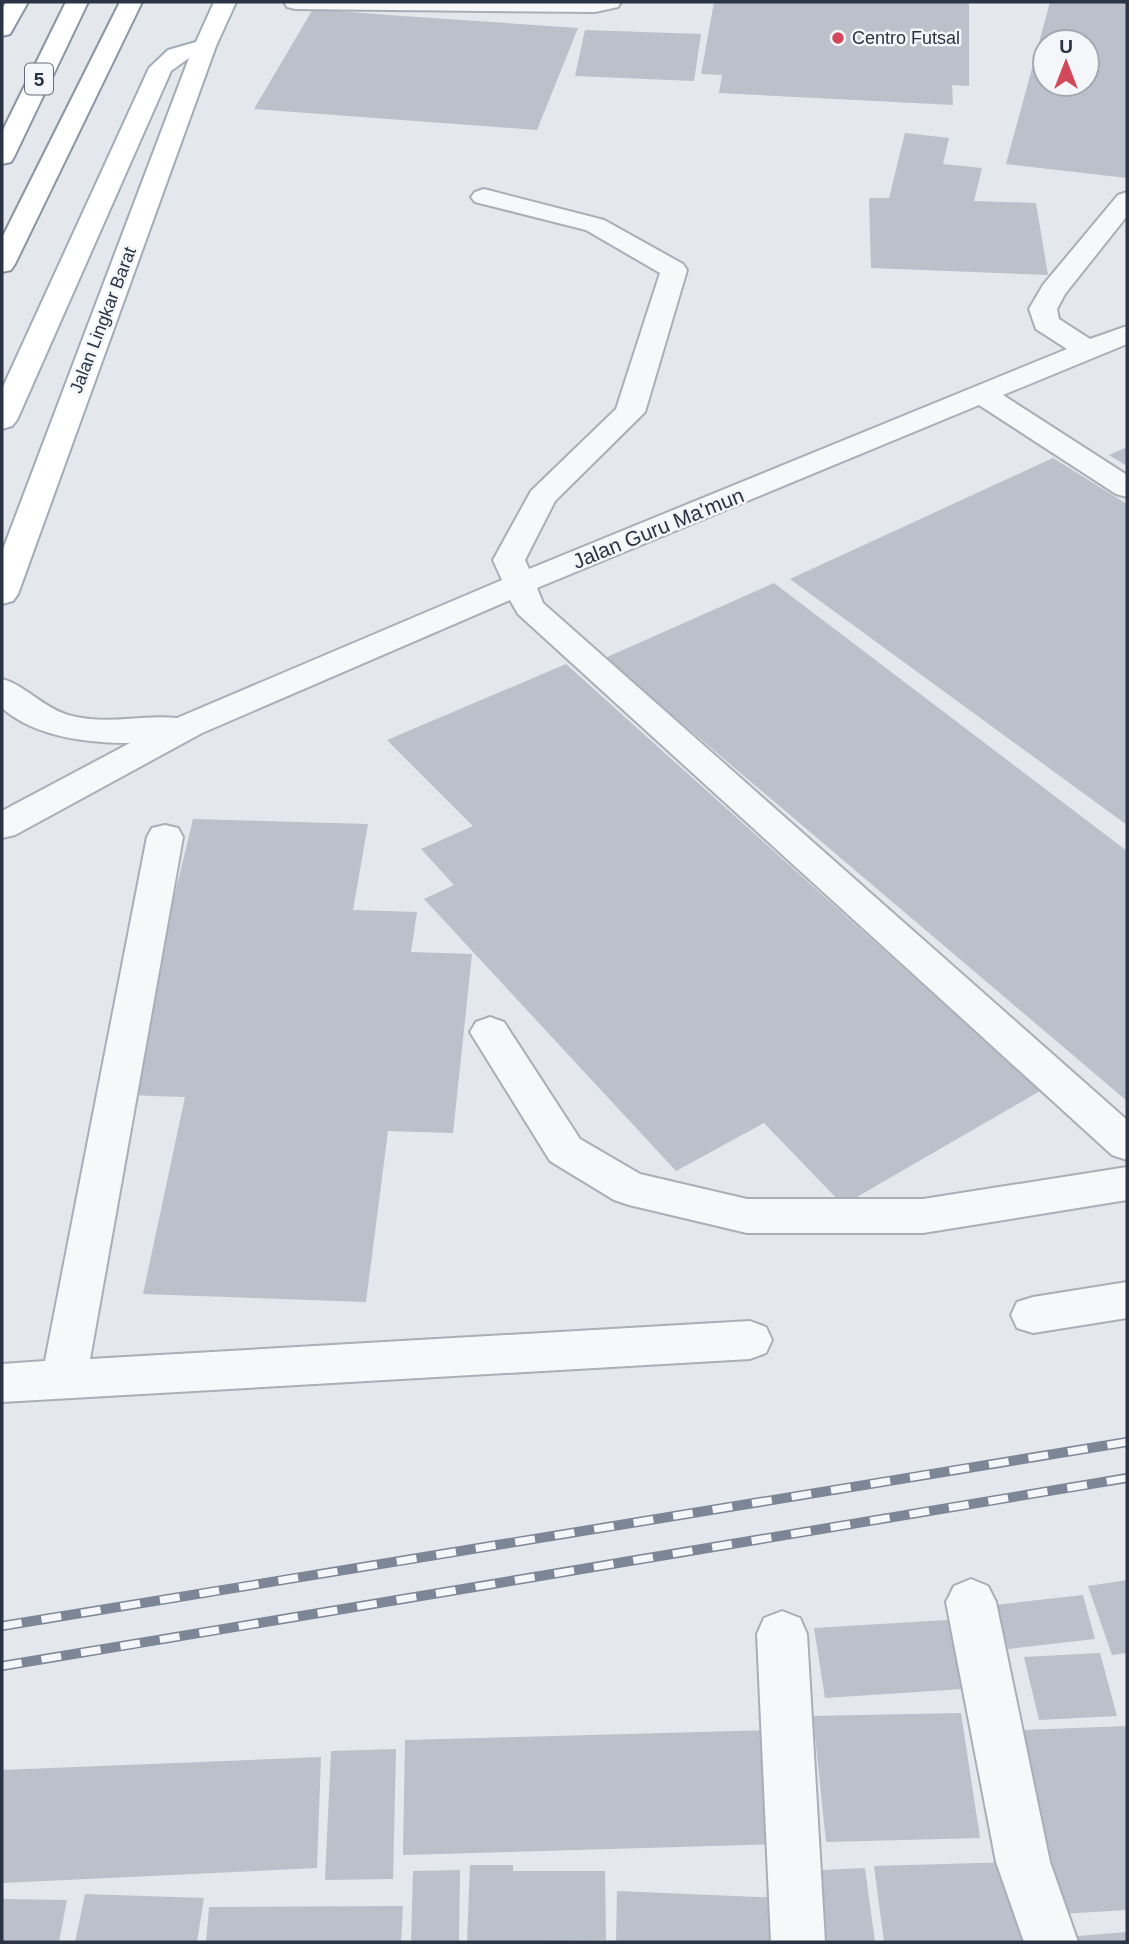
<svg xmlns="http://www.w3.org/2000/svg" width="1129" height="1944" font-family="Arial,sans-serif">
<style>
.building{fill:#bbc0ca;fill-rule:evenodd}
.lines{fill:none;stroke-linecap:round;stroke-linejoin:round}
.minor-casing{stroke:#a9aeb7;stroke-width:4}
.major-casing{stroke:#a3abb8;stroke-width:4}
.highway-casing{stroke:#8b94a3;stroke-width:4}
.minor{fill:#f7f8fa;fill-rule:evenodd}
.major{fill:#fff;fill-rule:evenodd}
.highway{fill:#fff;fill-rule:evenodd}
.rail-casing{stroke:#7d8696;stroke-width:10}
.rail{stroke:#f4f6f9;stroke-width:7;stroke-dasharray:20;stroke-linecap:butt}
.poi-dot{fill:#d1495b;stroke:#f4f6f9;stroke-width:2.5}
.labels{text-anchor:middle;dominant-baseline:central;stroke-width:5;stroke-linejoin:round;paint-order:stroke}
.far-poi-label{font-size:18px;fill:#2b3445;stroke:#f4f6f9;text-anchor:start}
.far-street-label{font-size:18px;fill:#2b3445;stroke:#f4f6f9}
.shield{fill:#f4f6f9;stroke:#676e7b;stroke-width:2}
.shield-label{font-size:19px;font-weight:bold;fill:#2b3445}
.street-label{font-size:21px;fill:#2b3445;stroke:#f4f6f9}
</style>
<rect width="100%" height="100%" fill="#e4e7ec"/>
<g class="building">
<polygon points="714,2 969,2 969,86 952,85 953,105 719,93 722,75 701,74"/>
<path d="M1050,2h77v176l-121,-14zM1045,42h42v42h-42z"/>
<polygon points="313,9 389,15 578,28 537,130 254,109"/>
<polygon points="585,30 701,34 694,81 575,76"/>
<polygon points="905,133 949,138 943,164 982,168 974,201 1036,203 1048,275 871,268 869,198 889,198"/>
<polygon points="1127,447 1127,466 1109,455"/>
<polygon points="1053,458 1127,504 1127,825 790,579"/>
<polygon points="774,583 1127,851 1127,1101 605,658"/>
<polygon points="566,664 1040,1091 843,1205 764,1123 676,1171 424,899 454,885 421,849 473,826 387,740"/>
<polygon points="193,819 368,824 353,910 417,912 411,952 472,954 453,1133 388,1131 366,1302 143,1294 185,1097 126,1095"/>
<polygon points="1127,1580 1127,1653 1112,1655 1088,1586"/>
<polygon points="1083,1595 1095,1639 1008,1649 995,1605"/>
<polygon points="963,1619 978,1688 825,1698 814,1628"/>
<polygon points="1100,1653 1117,1716 1039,1720 1024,1657"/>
<polygon points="961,1713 980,1838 826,1842 813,1716"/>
<polygon points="1127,1726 1127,1910 1060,1914 1023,1730"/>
<polygon points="773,1730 783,1844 403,1855 405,1740"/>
<polygon points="396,1749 393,1879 325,1880 331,1751"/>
<polygon points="321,1757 317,1868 2,1883 2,1770"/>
<polygon points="1014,1862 1028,1942 884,1942 874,1866"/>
<polygon points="470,1865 513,1865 513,1871 605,1871 606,1940 467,1942"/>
<polygon points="865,1868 875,1942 811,1942 803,1871"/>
<polygon points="460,1870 459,1942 411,1942 413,1871"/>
<polygon points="617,1891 784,1898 785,1942 616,1942"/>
<polygon points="85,1894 204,1898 197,1942 75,1942"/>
<polygon points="2,1899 67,1900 59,1942 2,1942"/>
<polygon points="403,1906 401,1942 206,1942 209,1907"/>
<polygon points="1127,1932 1127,1942 1079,1942 1078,1936"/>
</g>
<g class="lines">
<defs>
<g id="minor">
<polygon points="284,2 621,2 618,7 595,12 295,9 287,7"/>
<path d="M484,189l120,31 79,44 4,6 -42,142 -90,89 -30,59 4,9 538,-220 -31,-20 -7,-20 14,-24 75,-90 9,-3v24l-62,78 -8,15 2,10 31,20 37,-13v18l-124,51 124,80v22l-11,-3 -137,-89 -442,183 6,15 584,517v40l-15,-5 -594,-541 -8,-14 -308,133 -187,102 -13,3v-27l128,-68c-43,0 -95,-6 -128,-35v-29c23,6 40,28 66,36 39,11 73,-1 109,3l325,-138 -9,-20 38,-69 85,-82 44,-136 -74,-43 -111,-28 -4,-5 4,-5z"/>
<polygon points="165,825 178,828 183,837 90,1359 750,1321 766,1327 772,1340 766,1353 750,1359 2,1402 2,1364 45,1361 147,837 152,828"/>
<polygon points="490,1017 504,1022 580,1139 640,1174 747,1199 923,1199 1127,1167 1127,1200 923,1233 747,1233 629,1205 614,1200 550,1161 470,1032 476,1022"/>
<polygon points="1127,1282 1127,1318 1033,1333 1017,1328 1011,1315 1017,1302 1033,1297"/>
<polygon points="971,1579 988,1586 996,1602 1050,1862 1078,1942 1024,1942 996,1862 946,1602 954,1586"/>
<polygon points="782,1611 800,1618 807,1634 825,1942 771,1942 757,1634 764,1618"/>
</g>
<polygon id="major" points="214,2 236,2 216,46 18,594 13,601 2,604 2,552 189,58 171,71 17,420 12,426 2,429 2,389 149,68 168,50 196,42"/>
<g id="highway">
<polygon points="6,2 28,2 10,34 2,36 2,9"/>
<polygon points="66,2 88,2 14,157 11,162 2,164 2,132"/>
<polygon points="120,2 142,2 15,264 11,270 2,272 2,238"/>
</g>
</defs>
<use href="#minor" class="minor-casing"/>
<use href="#major" class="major-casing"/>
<use href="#highway" class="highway-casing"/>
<use href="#minor" class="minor"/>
<use href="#major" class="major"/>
<use href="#highway" class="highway"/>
<defs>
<g id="rail">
<polyline points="2,1626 1127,1442"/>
<polyline points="2,1666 1127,1478"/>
</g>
</defs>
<use href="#rail" class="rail-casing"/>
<use href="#rail" class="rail"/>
</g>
<circle class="poi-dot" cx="838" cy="38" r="7"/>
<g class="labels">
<g class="far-poi-label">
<text x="852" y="38">Centro Futsal</text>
</g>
<g class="far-street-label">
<text transform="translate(103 320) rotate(-69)">Jalan Lingkar Barat</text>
</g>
<rect class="shield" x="25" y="63.5" width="28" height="31" rx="5"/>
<g class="shield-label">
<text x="39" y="79">5</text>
</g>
<g class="street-label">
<text transform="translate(658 528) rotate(-22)">Jalan Guru Ma'mun</text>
</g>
</g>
<rect width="1129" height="1944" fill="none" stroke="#2b3445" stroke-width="7"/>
<g transform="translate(1066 63)"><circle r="33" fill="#f4f6f9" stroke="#a4a8b1" stroke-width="2"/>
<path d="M0-5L12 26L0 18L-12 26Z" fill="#d1495b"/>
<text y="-10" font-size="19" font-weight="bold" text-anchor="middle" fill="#2b3445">U</text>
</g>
</svg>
